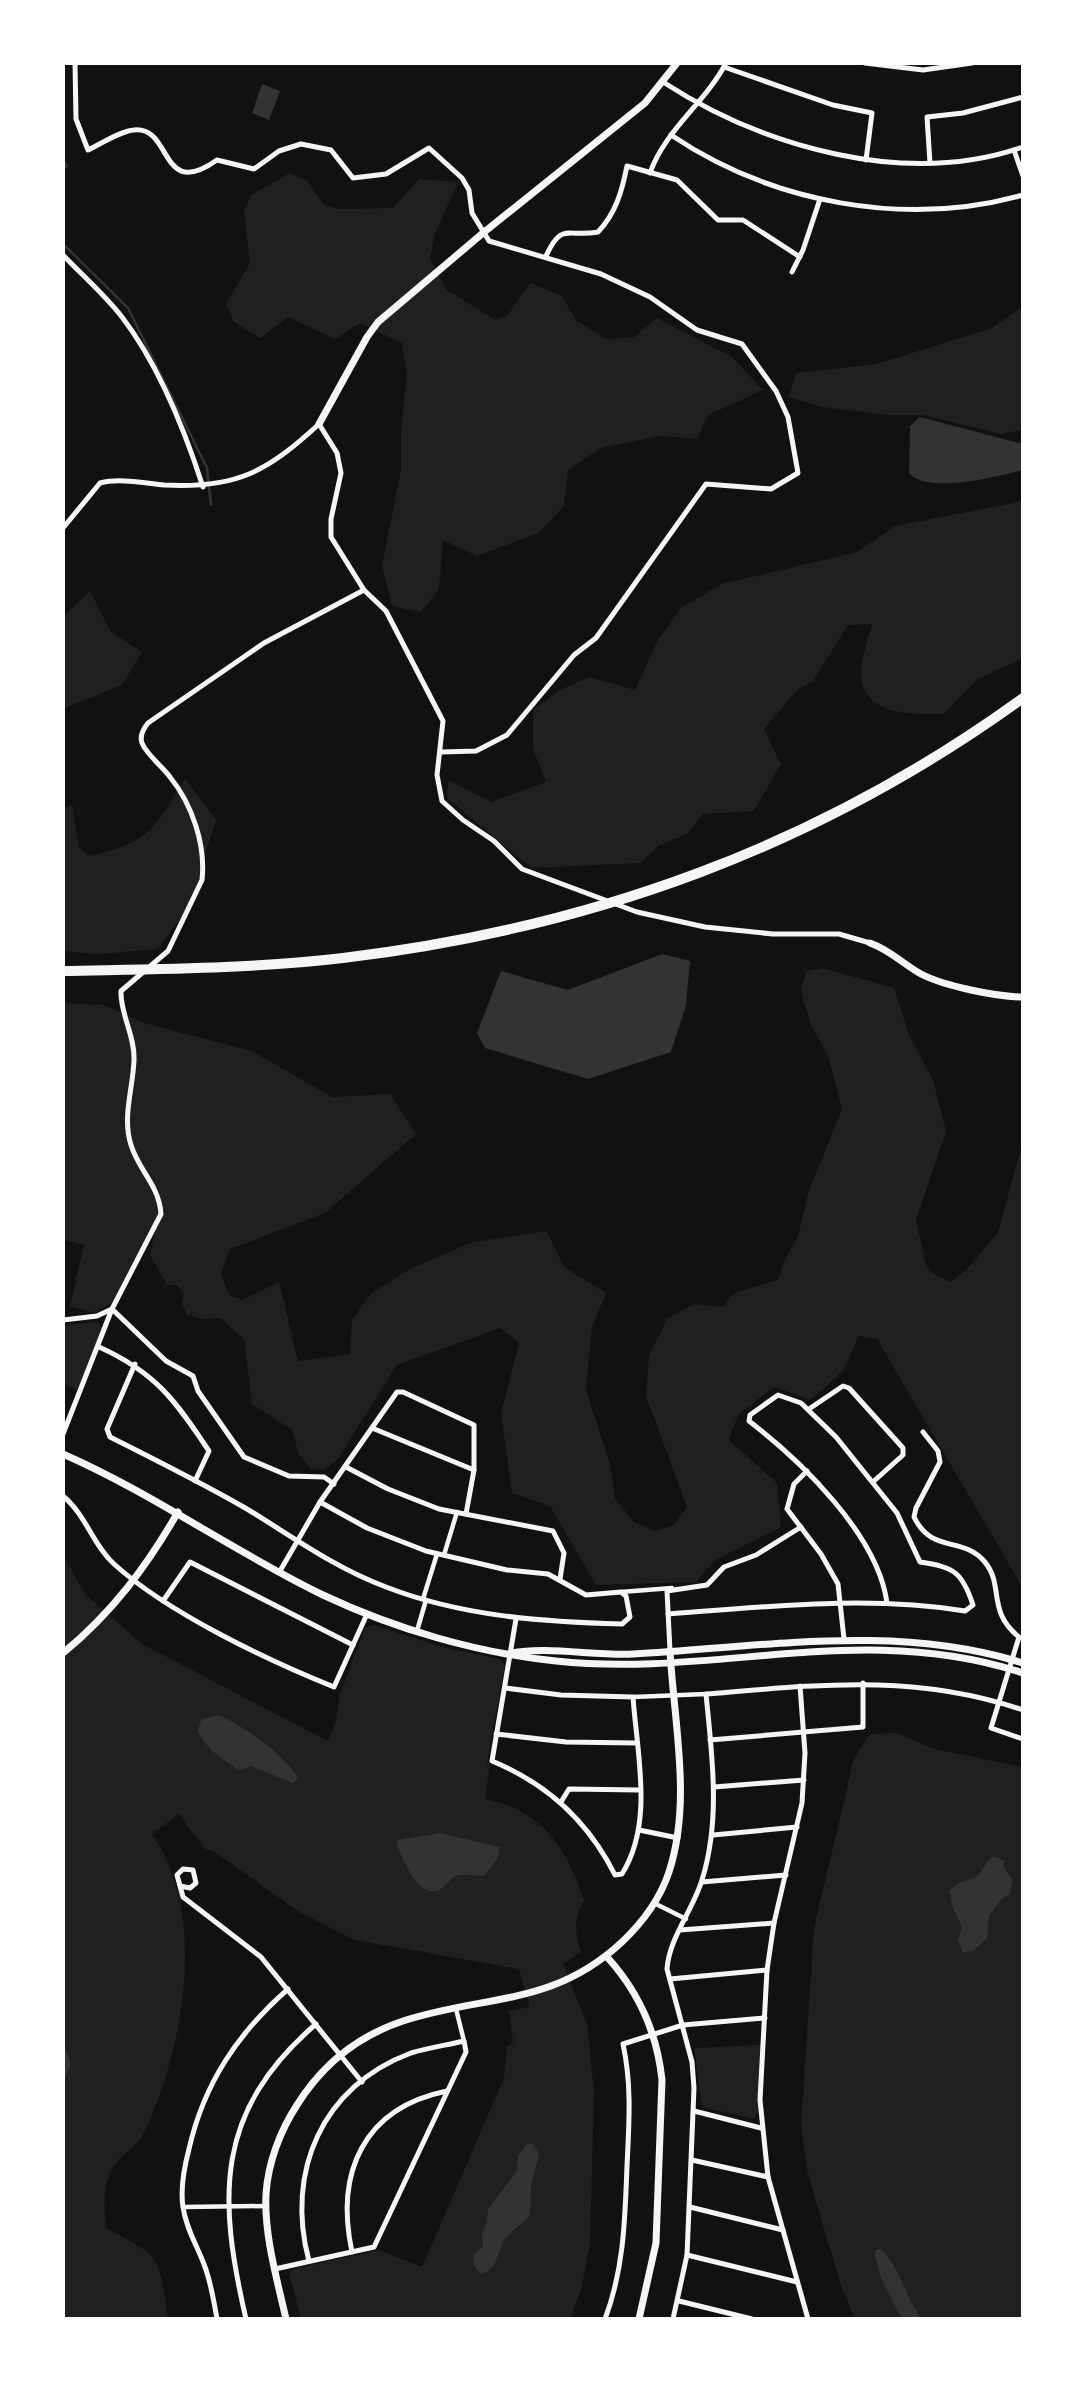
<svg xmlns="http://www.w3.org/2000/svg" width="1086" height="2382" font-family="'Open Sans',sans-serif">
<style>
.green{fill:#202020}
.water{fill:#333}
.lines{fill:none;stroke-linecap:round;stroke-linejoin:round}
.stream{stroke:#333;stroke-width:2.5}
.pedestrian{stroke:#f5f5f5;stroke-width:4.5}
.minor{stroke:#f5f5f5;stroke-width:5}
.tertiary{stroke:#f5f5f5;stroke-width:7}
.motorway{stroke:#f5f5f5;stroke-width:10}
</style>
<rect width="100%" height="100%" fill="#111"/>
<g class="green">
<polygon points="290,173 307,181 324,205 337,209 393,208 419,179 458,182 435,234 430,259 446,289 495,320 508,315 530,283 562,296 576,320 606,339 634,337 657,318 732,357 763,390 708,415 697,439 660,436 601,448 568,470 564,506 538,533 477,556 443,540 439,589 421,612 392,606 382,566 401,470 401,431 407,375 402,343 360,323 335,339 288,317 260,338 233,321 226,304 250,263 244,212 251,195"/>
<polygon points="1023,306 1023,430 1001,434 923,415 887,415 823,407 789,397 796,373 877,364 992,328"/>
<path d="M1023,501v157l-45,21 -34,35c-29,0 -78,3 -83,-36 -2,-16 8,-39 11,-54l-24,1 -35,56 -16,9 -33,39 17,35 -27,47 -51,3 -16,20 -27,11 -20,18 -109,5 -84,-70 1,-18 43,22 55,-20 -13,-33v-39l27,-20 29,-13 46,13 23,-50 24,-33 40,-23 135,-32 38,-26z"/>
<polygon points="90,591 111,632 142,652 122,685 63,709 63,617"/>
<path d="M185,779l31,41 -15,46 -4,30 -39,53 -60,5 -35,-3v-143l9,-3 7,43 11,8c59,-13 65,-28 95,-77z"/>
<polygon points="823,968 894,988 909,1035 933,1080 946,1131 916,1220 926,1265 934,1274 951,1282 970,1266 998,1232 1023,1141 1023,1588 877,1339 859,1336 843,1371 810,1400 774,1387 738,1415 729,1440 777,1483 781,1527 715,1560 696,1582 596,1585 550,1506 512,1493 501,1413 519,1343 500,1328 397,1365 338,1459 324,1470 311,1469 299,1455 292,1430 252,1404 244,1339 220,1318 202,1319 187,1315 182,1304 184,1294 177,1285 167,1285 150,1255 156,1225 113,1302 95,1313 70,1306 84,1245 63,1239 63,1003 104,1005 144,1023 252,1051 332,1097 390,1094 416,1134 325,1213 230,1249 221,1273 229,1295 242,1300 279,1282 298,1361 350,1354 352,1320 371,1294 410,1269 473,1242 547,1231 564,1267 606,1293 592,1327 586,1390 610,1464 615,1498 634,1522 654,1531 674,1525 687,1507 646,1396 649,1355 668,1318 694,1304 723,1307 734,1293 778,1280 784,1262 798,1236 809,1190 842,1109 828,1056 810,1023 801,990 806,971"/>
<polygon points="97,1322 102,1328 77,1390 63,1384 63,1325"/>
<path d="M63,1554l22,40 57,50 186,97 8,-20 4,-27 25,-66 9,-3 68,22 57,12 6,5 -18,99 3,1 -5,35c58,11 82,50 99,101 -10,18 -10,32 -3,52l-18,12 24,60 7,68 -4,152 -9,46 -11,29h-269l-12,-46 4,-4 86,-19 43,17 82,-189 3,-31 6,-5 -4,-31 21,-4 -11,-38 -165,-29 -56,-29 -82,-58 -12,-5 -25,-34 -27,20c56,82 32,212 -7,297 -5,11 -16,19 -25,27 -19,21 -16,44 -14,70 58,30 52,28 62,91h-105z"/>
<polygon points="897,1733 934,1749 1023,1767 1023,2319 855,2319 843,2291 820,2216 807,2169 801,2125 814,1928 854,1758 870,1734"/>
<polygon points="760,2045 758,2113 754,2119 702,2107 694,2048"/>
</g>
<g class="water">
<polygon points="262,84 280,91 269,120 252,113"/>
<path d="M920,417l103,27v26c-26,6 -95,25 -114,3l1,-47z"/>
<polygon points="662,954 690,961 686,1005 671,1052 588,1079 485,1048 477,1033 501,971 568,990"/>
<path d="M217,1715c25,9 68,40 81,63l-5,5 -42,-17 -11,4c-15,-8 -36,-23 -42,-39l3,-11z"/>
<path d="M440,1833l59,14 -1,11 -14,18c-8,0 -21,-3 -28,0 -7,3 -11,11 -17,14 -22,9 -35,-31 -42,-44l1,-6z"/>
<path d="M994,1856l10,5v6l8,13 -2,14 -8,4 -13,18 -2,22 -14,13 -10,1 -5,-12 4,-13 -10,-21 -2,-15c8,-11 14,-8 25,-14 9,-5 10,-17 19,-21z"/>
<polygon points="63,2041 71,2063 63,2084"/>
<path d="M527,2144h6l6,10 -8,33 -1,28c-7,10 -18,14 -25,24 -8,13 -7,31 -25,35l-7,-11 1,-9 9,-7 -1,-14 5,-11 1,-13 29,-38 1,-16z"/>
<path d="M881,2249c20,20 24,49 41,70h-20l-21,-41 -6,-23 1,-5z"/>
</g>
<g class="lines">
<g class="stream">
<polyline points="63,160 67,166 63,169"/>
<polyline points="63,244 128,308 207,468 211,505"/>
</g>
<g class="pedestrian">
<polyline points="444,1555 457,1512"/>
<polyline points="621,1592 672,1588"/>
<polyline points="423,1599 437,1554"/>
<polyline points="417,1631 426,1600"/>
<polyline points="633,1697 706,1694"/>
<polyline points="654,1903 686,1919"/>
<polyline points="456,2009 464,2041"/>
<polyline points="183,2207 266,2206"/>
</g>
<g class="minor">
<path d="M75,63l1,56 12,31c13,-6 32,-19 46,-20 39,-4 25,71 83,30l37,9 25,-18 22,-7 30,6 22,28 33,-4 43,-26 33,30 7,12 3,23 17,28 112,33 49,23 47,33 45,14 34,47 12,26 10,56 -27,16 -65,-5 -110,154 -22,17 -67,80 -31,16 -34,1"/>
<polyline points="865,63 923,70 972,63"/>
<polyline points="724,67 833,105 872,113 866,160"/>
<path d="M663,82c100,65 243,106 360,65"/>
<path d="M671,135c101,68 234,93 352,60"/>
<polyline points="1014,150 1023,176"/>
<polyline points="930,163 927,117 963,113 1023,97"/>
<path d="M650,173c15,-43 55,-70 76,-110"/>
<path d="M63,255c19,20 42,40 59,62 36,47 63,114 81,170"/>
<path d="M546,256c16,-35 22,-18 52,-24 18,-19 24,-41 29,-66l50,14 41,40h25l57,37"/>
<polyline points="792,272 803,250 820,199"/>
<path d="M63,528l37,-45c19,-5 44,0 64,2 72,4 103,-13 155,-61l18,29 4,20 -10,46v18l33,53 22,21 57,110 -6,54 5,26 21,19 31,21 28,28 115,43 68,15 68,7h66l31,9"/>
<polyline points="63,1320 97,1316 112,1309 166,1361 193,1376 198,1391 244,1457 289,1476 324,1477 334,1484"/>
<path d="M99,1347c56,25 77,54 110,104l-14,30"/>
<path d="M135,1364l-28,65 3,8c46,23 92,46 137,72 46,28 88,59 139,78 75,29 156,35 236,37l8,-7 -4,-21 -5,-4 -35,3 -38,-21 -41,-4 -81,-19 -59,-23 -47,-26"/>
<polyline points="809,1409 843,1386 849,1388 903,1448 903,1455 874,1481"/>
<polyline points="372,1428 474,1470"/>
<path d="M923,1432l15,19 2,11 -24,46 -2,9c18,37 48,19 70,44 21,24 2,50 35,76l-28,91 32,11"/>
<path d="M63,1434l49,-125 49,-95c-2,-29 -22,-43 -30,-69 -9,-28 2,-56 3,-85 1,-25 -14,-46 -13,-69l47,-40 34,-71c4,-35 -10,-76 -32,-103 -7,-10 -24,-23 -28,-34 -3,-8 2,-15 6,-20l116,-80 100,-53"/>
<polyline points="346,1467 388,1489 439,1509 553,1531 564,1553 560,1579"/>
<polyline points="807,1471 794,1484 787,1509 821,1554 838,1584 844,1639"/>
<path d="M63,1496c23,19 30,49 51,68 54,49 153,96 220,123l33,-73"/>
<polyline points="280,1571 320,1502 397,1392 403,1392 474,1425 474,1470 466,1514"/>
<polyline points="163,1601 190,1562 353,1645"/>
<path d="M668,1614c99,-7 198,-19 297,-3l8,-6c-11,-34 -20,-38 -53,-43l-23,-49 -61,-76 -35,-34 -23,-8 -28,20 -1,6c52,40 129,114 138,182"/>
<polyline points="670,1651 667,1591 707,1585 724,1567 756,1555 801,1527"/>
<polyline points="800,1686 805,1753 802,1803 774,1923 767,1970 760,2100 768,2177 808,2319"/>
<path d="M505,1688l56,7 72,2c4,57 21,126 -11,177l-7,1c-27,-54 -67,-91 -123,-114l24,-142"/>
<polyline points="496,1734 566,1742 636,1743"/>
<polyline points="710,1740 863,1727 863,1683"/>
<polyline points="714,1787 804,1780"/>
<polyline points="561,1802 569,1789 639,1790"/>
<polyline points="639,1830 678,1838"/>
<polyline points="713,1835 797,1827"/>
<polyline points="702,1882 786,1875"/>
<polyline points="180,1886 190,1888 196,1883 193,1870 183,1869 177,1875 183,1897 261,1957 362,2082"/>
<polyline points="680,1930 774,1923"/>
<polyline points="670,1979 767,1970"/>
<polyline points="694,2111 761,2128"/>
<polyline points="692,2160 768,2177"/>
<polyline points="690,2207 783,2230"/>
<path d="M352,2252c-17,-79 11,-144 95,-161"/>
<polyline points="687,2255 797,2282"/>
<path d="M275,2269l99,-22 92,-195 -2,-11c-17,4 -36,7 -53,12 -89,33 -126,119 -102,208"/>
<polyline points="679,2301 752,2319"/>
<path d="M217,2319c-3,-17 -6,-36 -12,-52 -7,-20 -19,-38 -22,-60 -3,-19 1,-39 6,-58 15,-66 49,-116 99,-160"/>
<path d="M246,2319c-28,-121 -32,-207 70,-295"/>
<path d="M605,2319c19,-50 20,-100 22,-153 2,-42 5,-81 -4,-122l60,-19 82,-7"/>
<path d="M673,2319l14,-64 7,-167 -2,-26 -25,-93c2,-31 26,-59 35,-89 19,-61 10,-124 4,-186 111,-9 209,-21 317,16"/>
</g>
<g class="tertiary">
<polyline points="319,424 367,337 378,322 483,233 645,103 677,63"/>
<path d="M870,943c20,7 33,21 51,31 23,12 76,23 102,23"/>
<path d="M63,1454c91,40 171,98 260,141 72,34 154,58 233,66 161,17 305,-41 467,12"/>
<path d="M63,1653c49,-40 84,-87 115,-141"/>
<path d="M512,1653c34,-7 84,3 121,1 131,-7 262,-31 390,9"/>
<path d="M607,1957c32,35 50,76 55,123l-6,163 -17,76"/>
<path d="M286,2319c-9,-40 -22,-84 -20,-125 2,-31 14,-63 31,-89 25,-40 61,-69 106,-84 83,-27 149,-14 219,-79 21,-20 38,-43 47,-70 23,-70 5,-149 1,-221"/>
</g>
<path class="motorway" d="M63,971c93,-2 188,-2 280,-13 250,-30 476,-112 680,-260"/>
</g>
<rect width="1086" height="2382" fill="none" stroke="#ffffff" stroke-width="130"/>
</svg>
